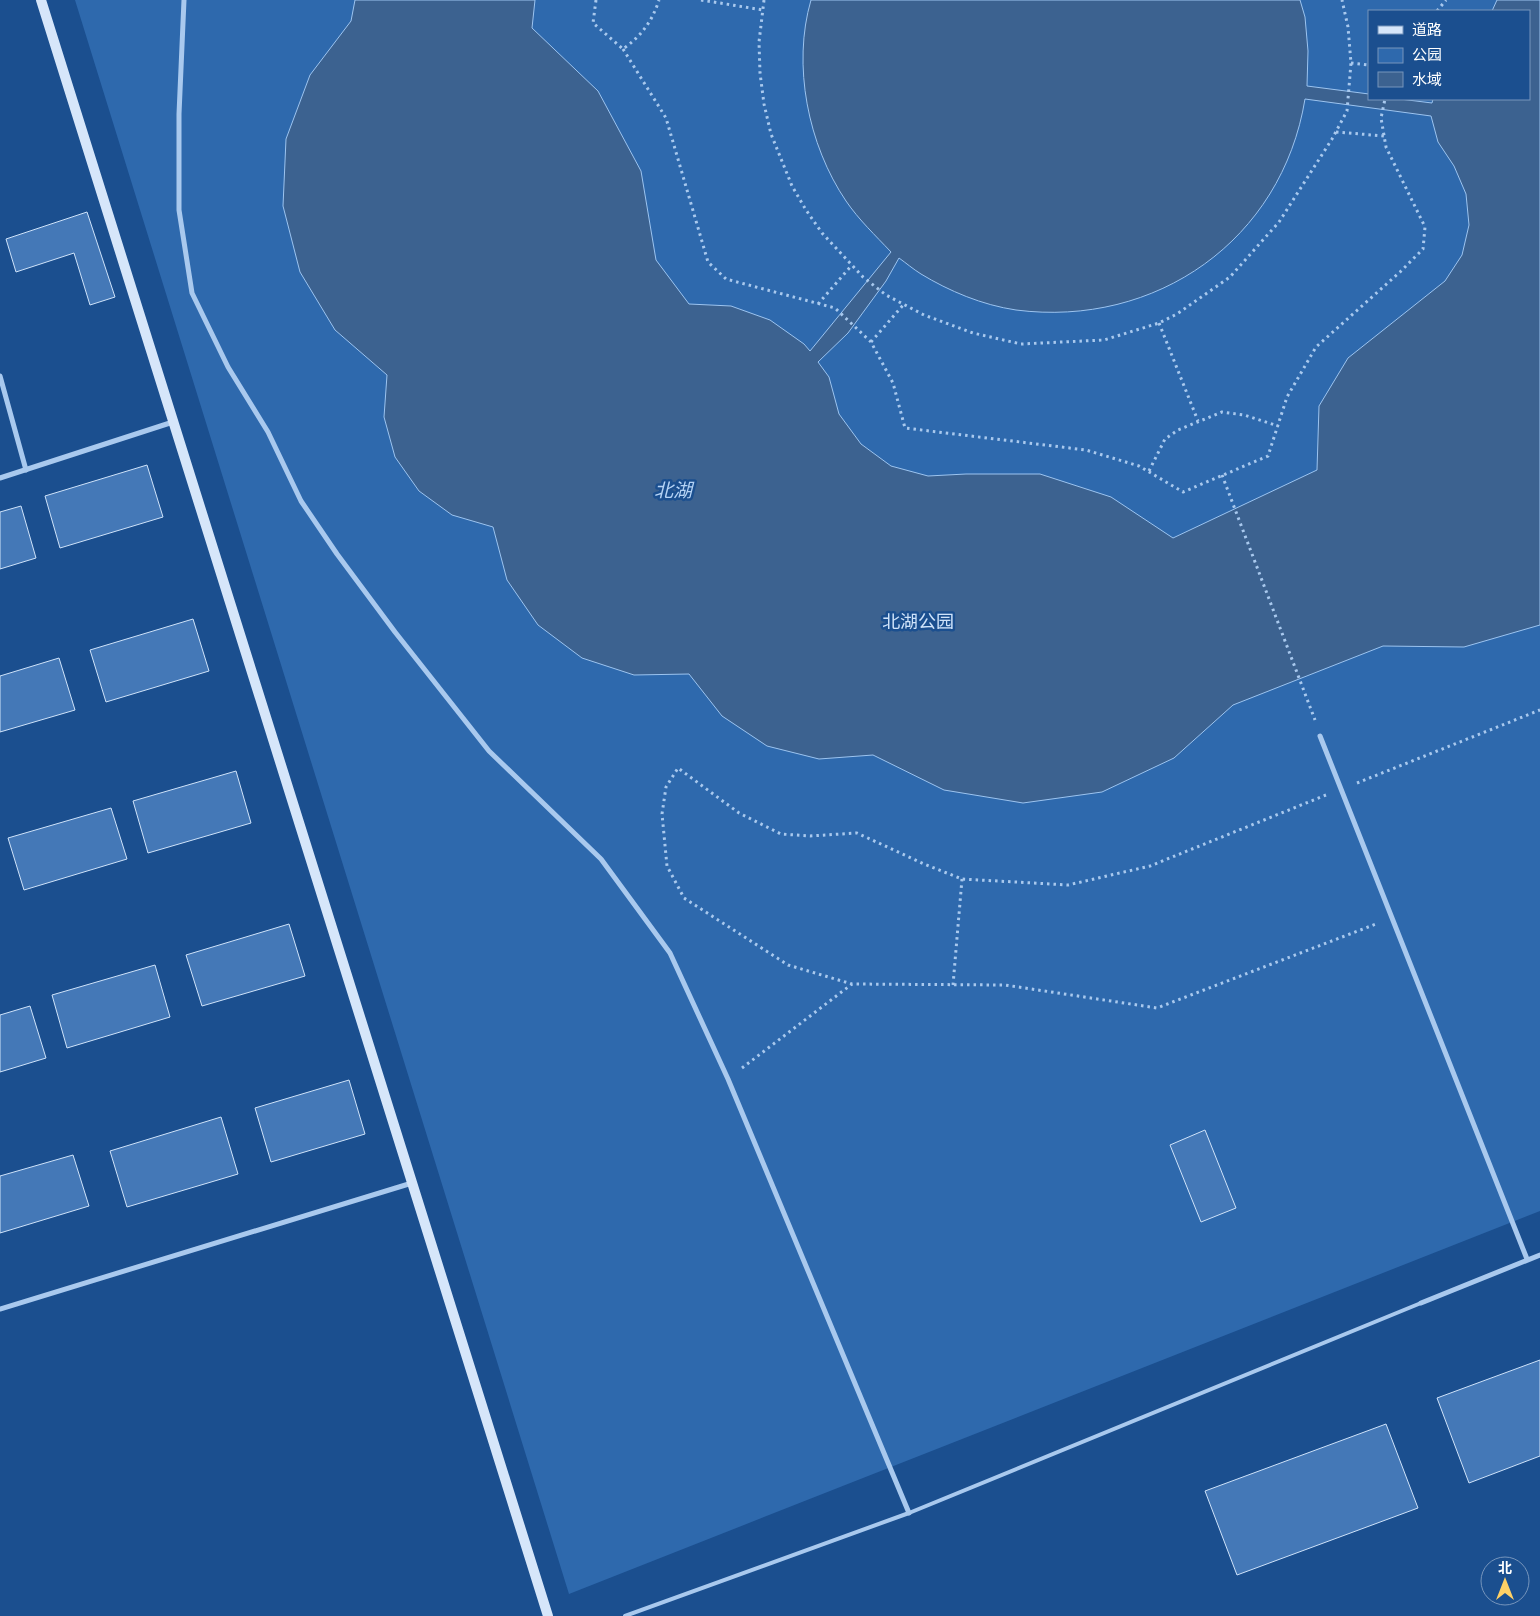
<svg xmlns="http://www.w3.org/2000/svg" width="1540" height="1616" font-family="'PT Sans','Noto Sans SC',sans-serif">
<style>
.green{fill:#2e69ad;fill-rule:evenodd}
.water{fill:#3c6290;stroke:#9cc4f0;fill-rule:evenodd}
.building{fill:#4478b7;stroke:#cfe3fa}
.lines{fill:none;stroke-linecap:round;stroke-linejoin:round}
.path{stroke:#a9c9ee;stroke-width:3;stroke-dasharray:2.5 4;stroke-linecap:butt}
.lane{stroke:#a9c9ee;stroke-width:4}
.street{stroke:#a9c9ee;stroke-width:5}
.secondary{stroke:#d6e6fa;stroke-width:10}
.labels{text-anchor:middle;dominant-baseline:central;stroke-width:5;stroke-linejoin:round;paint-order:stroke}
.park-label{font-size:18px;fill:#cfe3fa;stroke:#1b4f8f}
.water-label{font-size:19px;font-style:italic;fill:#b5d3f5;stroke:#1b4f8f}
</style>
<rect width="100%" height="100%" fill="#1b4f8f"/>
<path class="green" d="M75,0h1465v1211l-971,383zM1369,11h160v88h-160z"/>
<path class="water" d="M355,0h180l-3,28 66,63 43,80 15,89 33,44 42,2 39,14 34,24 6,7 81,-99c-16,-17 -32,-32 -45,-51 -38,-56 -54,-136 -35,-201h489l5,17 3,34 -1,35 62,8v5h31l32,4 1,-4h96v-88h-37l5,-11h43v625l-76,22 -81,-1 -150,59 -59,53 -72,34 -79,11 -79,-13 -71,-35 -54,4 -52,-13 -45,-30 -33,-42 -55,1 -52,-17 -44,-33 -31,-45 -14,-53 -41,-12 -33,-24 -24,-34 -11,-40 3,-42 -52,-45 -35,-58 -17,-66 3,-67 24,-64 41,-54zM1305,99l126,17 7,26 16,24 12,28 3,31 -7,30 -17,26 -97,77 -29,48 -2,64 -144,68 -62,-41 -71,-23h-74l-38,2 -37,-10 -30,-22 -22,-30 -10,-37 -11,-15 30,-29 38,-52 13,-23c7,5 14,11 22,16 28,17 61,31 95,36 140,18 266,-70 289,-211z"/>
<g class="building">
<polygon points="87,212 115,297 90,305 74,253 16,272 6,239"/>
<polygon points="147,465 163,517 60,548 45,496"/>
<polygon points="21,506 36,558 0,569 0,512"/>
<polygon points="193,619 209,671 106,702 90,650"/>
<polygon points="59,658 75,710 0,732 0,676"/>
<polygon points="236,771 251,823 148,853 133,801"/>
<polygon points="111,808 127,859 24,890 8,838"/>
<polygon points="289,924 305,976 202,1006 186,955"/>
<polygon points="155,965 170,1017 67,1048 52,995"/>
<polygon points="30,1006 46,1058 0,1072 0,1015"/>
<polygon points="349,1080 365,1134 271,1162 255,1108"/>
<polygon points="221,1117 238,1174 127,1207 110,1151"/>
<polygon points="1205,1130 1236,1208 1201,1222 1170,1145"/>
<polygon points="73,1155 89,1206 0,1233 0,1176"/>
<polygon points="1540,1360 1540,1456 1469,1483 1437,1398"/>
<polygon points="1386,1424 1418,1508 1237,1575 1205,1491"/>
</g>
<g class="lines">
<g class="path">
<path d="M596,0l-3,23 30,26c18,-13 29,-27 36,-49"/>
<polyline points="701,0 763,10"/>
<polyline points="764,0 759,42 760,73 764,104 771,134 792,186 806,210 822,233 863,277 886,295 924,315 973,333 1021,344 1104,340 1159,323 1177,314 1230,277 1279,222 1332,139 1347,111 1351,63 1348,27 1342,0"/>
<polyline points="1437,11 1446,0"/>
<polyline points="623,49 666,118 708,262 726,279 835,308 871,342 893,383 905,428 1086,450 1139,466 1183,492 1268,456 1287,397 1316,347 1400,272 1423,249 1425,227 1386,147 1381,118 1385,99"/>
<polyline points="1351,63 1369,65"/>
<polyline points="1336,132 1384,136"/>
<polyline points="818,304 852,265"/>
<polyline points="1159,323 1198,421"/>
<polyline points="871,342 904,304"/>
<polyline points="1149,471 1165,439 1178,430 1222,412 1244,415 1278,426"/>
<polyline points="1222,475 1315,720"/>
<polyline points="1357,783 1540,710"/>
<polyline points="1326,795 1150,866 1068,885 962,879 924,864 857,833 810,836 781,834 739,813 678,768 666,787 662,814 667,866 684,898 788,965 852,984 1005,985 1157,1008 1376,924"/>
<polyline points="953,985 962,879"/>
<polyline points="742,1068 852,984"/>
</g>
<polyline class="lane" points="625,1616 909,1513 1421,1303"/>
<g class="street">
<polyline points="184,0 179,114 179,210 192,293 228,367 268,432 301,501 337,554 395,632 489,751 601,859 670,953 728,1079 909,1513"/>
<polyline points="0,376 26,470"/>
<polyline points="0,478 173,422"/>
<polyline points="1320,736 1527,1259"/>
<polyline points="1421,1303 1540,1255"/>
<polyline points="0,1309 412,1183"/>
</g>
<polyline class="secondary" points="41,0 548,1616"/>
</g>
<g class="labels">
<g class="park-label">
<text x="918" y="621">北湖公园</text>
</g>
<g class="water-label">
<text x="673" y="490">北湖</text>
</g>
</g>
<rect x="1368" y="10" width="162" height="90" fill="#1b4f8f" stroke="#7695bc"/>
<rect x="1378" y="26" width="25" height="8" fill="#d6e6fa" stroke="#7695bc"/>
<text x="1412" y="35" font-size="15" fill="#ffffff">道路</text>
<rect x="1378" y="48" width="25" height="15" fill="#2e69ad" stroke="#7695bc"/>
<text x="1412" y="60" font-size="15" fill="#ffffff">公园</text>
<rect x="1378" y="72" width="25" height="15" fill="#3c6290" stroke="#7695bc"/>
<text x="1412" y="85" font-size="15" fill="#ffffff">水域</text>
<g transform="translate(1505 1581)"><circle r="24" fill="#1b4f8f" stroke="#7695bc"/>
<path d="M0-4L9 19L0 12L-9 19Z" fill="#ffd166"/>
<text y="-8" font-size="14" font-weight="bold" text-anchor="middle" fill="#ffffff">北</text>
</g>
</svg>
